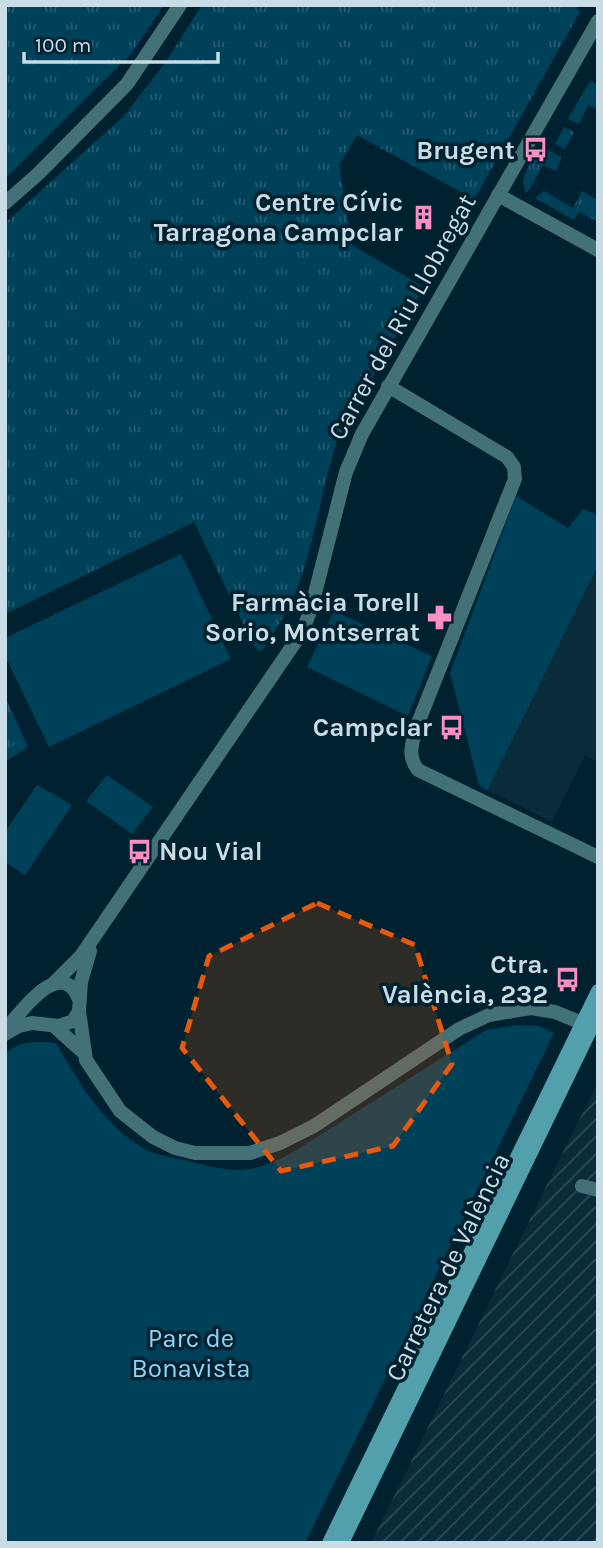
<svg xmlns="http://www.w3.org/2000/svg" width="603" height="1548" font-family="Karla,sans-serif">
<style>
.built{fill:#0a2c3a}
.industrial{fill:url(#industrial-furrows)}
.grass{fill:url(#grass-tufts)}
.park{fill:#00415a}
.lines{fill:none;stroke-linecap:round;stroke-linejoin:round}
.street{stroke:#427177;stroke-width:14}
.secondary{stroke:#52a0ab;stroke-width:14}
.marked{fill:#e8590c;fill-opacity:0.2;stroke:#e8590c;stroke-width:5;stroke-dasharray:14 9;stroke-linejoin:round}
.labels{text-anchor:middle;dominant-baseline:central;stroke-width:7;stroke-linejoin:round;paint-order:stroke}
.poi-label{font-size:26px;font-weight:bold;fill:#cadde6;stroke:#00212f;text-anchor:end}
.street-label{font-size:26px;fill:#cadde6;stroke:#00212f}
.park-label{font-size:26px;fill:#8dd5f8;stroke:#00212f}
</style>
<defs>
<pattern id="industrial-furrows" width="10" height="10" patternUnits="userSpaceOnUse" patternTransform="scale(1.75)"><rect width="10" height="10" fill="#0a2c3a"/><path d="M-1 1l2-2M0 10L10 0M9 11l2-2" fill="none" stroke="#2c4a56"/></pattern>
<pattern id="grass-tufts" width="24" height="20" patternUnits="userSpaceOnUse" patternTransform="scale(1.75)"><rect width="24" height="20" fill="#00415a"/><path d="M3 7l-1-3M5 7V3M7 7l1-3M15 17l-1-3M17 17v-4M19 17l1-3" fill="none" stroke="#245c72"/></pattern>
</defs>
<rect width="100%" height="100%" fill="#00212f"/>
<polygon class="built" points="598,568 598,762 585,756 552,822 487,790"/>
<polygon class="industrial" points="598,1082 598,1543 371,1543 559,1160"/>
<g class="grass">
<polygon points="5,5 164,5 132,53 5,179"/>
<path d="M202,5h373l5,7 -109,193 -3,-9 -111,-61 -18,30 13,80 72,42 -86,152c-17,48 -22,100 -40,147 -9,24 -23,45 -37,66l-7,-6 -60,-124 -189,92v-391l119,-107 43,-56z"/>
<polygon points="590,81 598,85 598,109 588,105 579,124 568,119"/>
<polygon points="564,127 574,132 565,149 555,144"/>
<path d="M541,147l21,10 -6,14 -13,-6 -16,28c-11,-15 6,-32 14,-46z"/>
<polygon points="544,191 573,208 582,191 598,200 598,222 579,212 574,220 535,198"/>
<polygon points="5,696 28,747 5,762"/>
</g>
<g class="park">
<polygon points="516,496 568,528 583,509 598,515 598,566 487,791 479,785 450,673"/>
<polygon points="181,554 231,659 49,747 5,656 5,638"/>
<polygon points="334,611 432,656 408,716 307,667"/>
<polygon points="107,775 153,807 132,834 86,801"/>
<polygon points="37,785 72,805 25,875 5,862 5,832"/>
<path d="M517,1025l22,1 15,7 -249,510h-300v-490c14,-12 34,-12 51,-10 22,38 48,84 89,106 14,7 32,9 47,13 45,12 61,12 103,-11l191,-121z"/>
</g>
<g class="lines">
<g class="street">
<polyline points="498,195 598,250"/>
<polyline points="5,203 38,174 127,84 180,5"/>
<path d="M388,386l119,71 7,10 1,12 -97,244c-5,17 -12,32 0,47l180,87"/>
<polyline points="54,983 81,956 302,632 311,609 346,472 362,434 598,21"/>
<polyline points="79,1011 86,1060 120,1111 153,1137 175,1148 195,1153 250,1153 280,1143 314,1126 459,1029 489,1015 531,1008 555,1012 582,1023"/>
<polyline points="54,1026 83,1052"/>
<path d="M6,1029c15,-17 55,-74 73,-30"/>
<polyline points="5,1034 19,1026 32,1023 59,1026 73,1021 79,1011 81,982 90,951"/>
<polyline points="582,1186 598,1190"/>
</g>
<g class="secondary">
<polyline points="329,1543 598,991"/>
<polyline points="342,1543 598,1014"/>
</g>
</g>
<path class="marked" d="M317,903l98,42 37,119 -59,82 -112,25 -99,-123 27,-92z"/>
<defs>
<symbol id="bus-bare" viewBox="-9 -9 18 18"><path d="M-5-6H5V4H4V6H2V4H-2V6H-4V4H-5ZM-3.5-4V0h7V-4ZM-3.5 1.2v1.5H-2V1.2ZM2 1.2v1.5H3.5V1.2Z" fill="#fc8fc2" stroke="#00212f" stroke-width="2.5" paint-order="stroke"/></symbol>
<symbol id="building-bare" viewBox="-9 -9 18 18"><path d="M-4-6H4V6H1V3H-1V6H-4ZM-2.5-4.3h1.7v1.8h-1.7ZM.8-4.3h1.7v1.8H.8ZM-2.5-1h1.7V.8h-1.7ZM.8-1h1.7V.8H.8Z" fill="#fc8fc2" stroke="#00212f" stroke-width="2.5" paint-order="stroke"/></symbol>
<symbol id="pharmacy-bare" viewBox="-9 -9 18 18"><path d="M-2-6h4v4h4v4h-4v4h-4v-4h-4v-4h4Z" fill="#fc8fc2" stroke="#00212f" stroke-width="2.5" paint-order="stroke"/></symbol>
</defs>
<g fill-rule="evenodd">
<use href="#bus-bare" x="518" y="132" width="35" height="35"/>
<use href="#building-bare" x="406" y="200" width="35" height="35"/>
<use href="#pharmacy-bare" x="422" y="600" width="35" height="35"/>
<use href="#bus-bare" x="434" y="710" width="35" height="35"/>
<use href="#bus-bare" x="122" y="834" width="35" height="35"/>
<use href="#bus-bare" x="550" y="962" width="35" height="35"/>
</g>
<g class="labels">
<g class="poi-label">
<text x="515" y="150">Brugent</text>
<text x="403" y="202">Centre Cívic<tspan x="403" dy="30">Tarragona Campclar</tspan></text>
<text x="420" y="602">Farmàcia Torell<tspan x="420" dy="30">Sorio, Montserrat</tspan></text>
<text x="432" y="727">Campclar</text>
<text x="159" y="851" text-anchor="start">Nou Vial</text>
<text x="548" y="964">Ctra.<tspan x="548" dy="30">València, 232</tspan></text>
</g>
<g class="street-label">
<text transform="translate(402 317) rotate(-61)">Carrer del Riu Llobregat</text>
<text transform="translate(448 1267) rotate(-64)">Carretera de València</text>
</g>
<g class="park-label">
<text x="191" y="1338">Parc de<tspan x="191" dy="30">Bonavista</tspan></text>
</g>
</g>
<rect width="603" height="1548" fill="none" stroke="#cadde6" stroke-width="14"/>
<path d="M24 52v10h194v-10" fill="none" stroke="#cadde6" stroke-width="3.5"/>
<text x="35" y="52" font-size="21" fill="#cadde6" stroke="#00212f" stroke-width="5" paint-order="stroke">100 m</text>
</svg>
